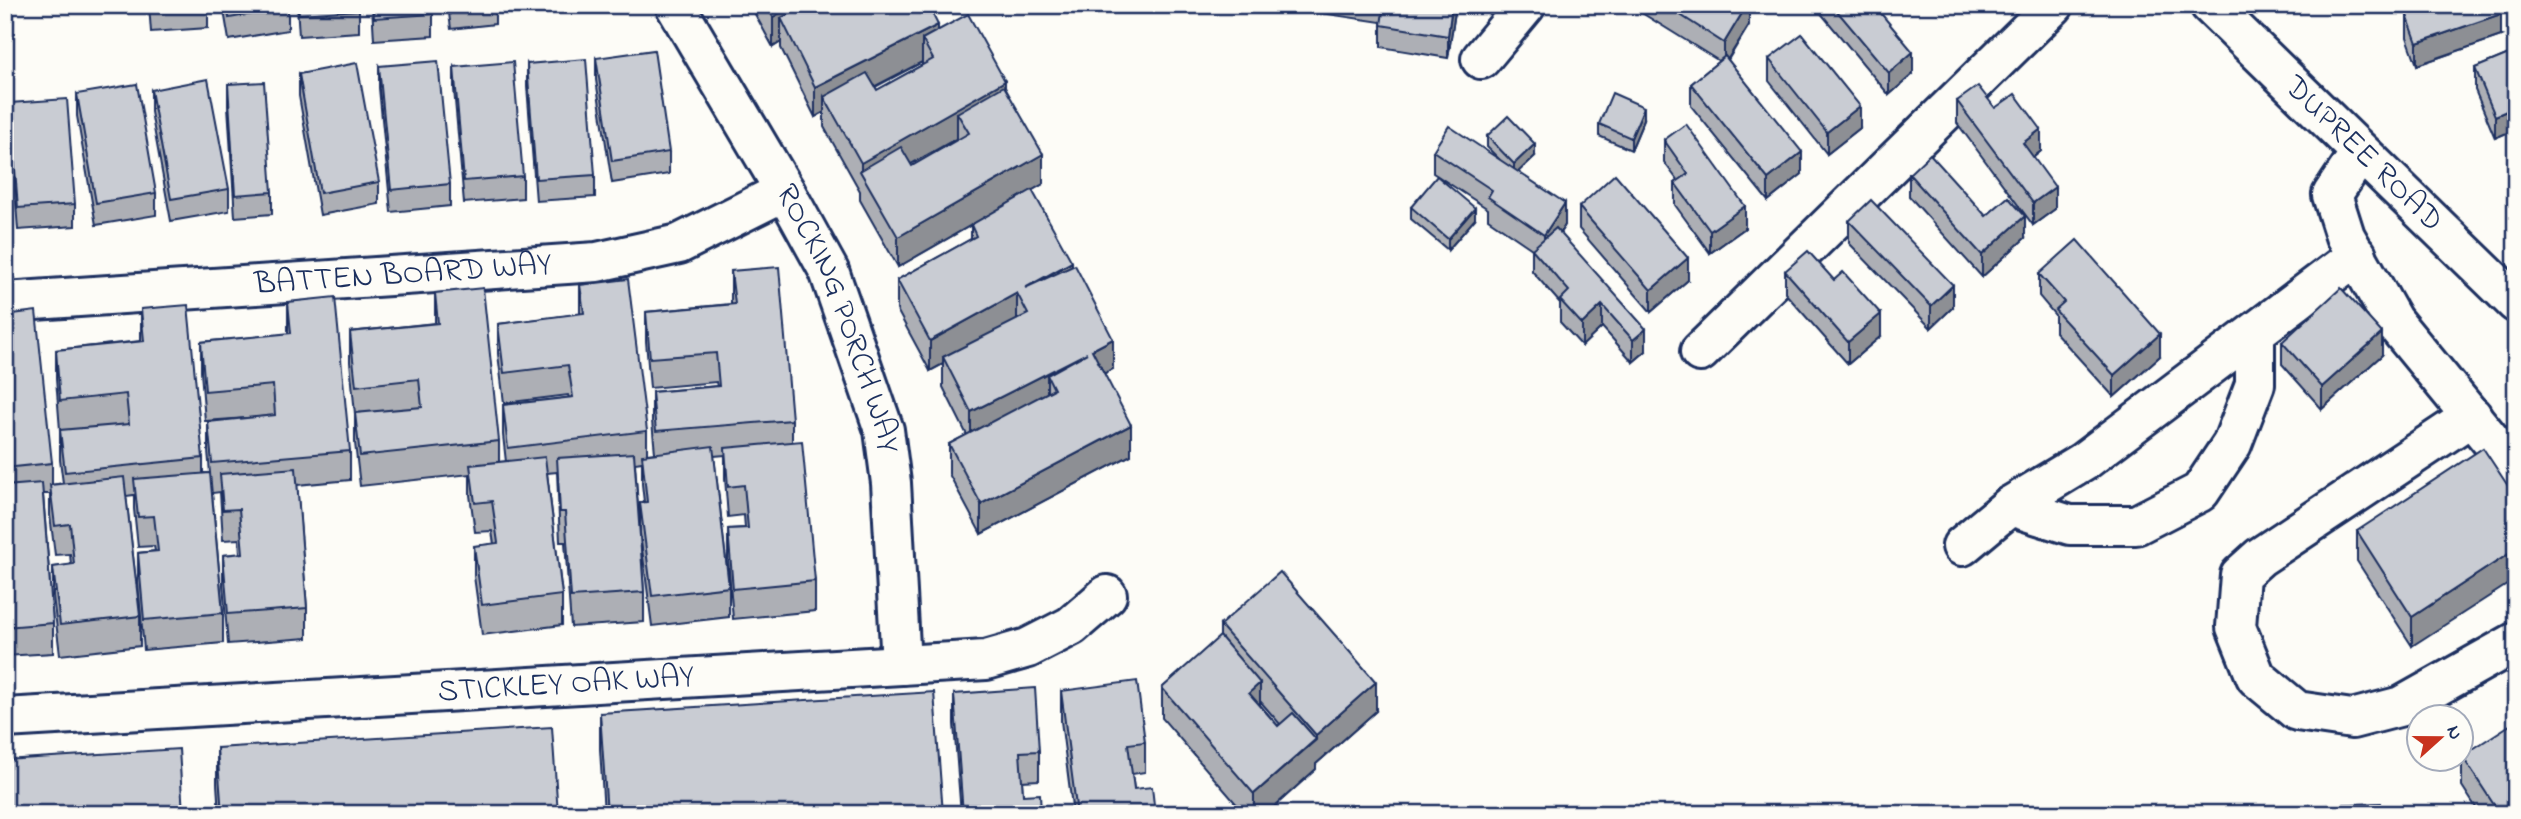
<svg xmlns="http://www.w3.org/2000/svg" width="2521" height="819" font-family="'Indie Flower',sans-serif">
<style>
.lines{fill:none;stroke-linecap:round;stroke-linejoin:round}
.minor-casing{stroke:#1b2f5e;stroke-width:44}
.minor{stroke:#fdfcf7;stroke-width:38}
.wall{fill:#adafb5;stroke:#1b2f5e;stroke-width:2;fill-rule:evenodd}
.shaded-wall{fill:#8d8f94;stroke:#1b2f5e;stroke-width:2}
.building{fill:#c9ccd3;stroke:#1b2f5e;stroke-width:2}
.labels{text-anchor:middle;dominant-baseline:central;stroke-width:7;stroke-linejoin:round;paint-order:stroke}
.street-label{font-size:32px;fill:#1b2f5e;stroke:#fdfcf7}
</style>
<rect width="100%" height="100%" fill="#fdfcf7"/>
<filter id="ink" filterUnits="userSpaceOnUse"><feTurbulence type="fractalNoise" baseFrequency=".0143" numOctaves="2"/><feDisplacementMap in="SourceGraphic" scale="14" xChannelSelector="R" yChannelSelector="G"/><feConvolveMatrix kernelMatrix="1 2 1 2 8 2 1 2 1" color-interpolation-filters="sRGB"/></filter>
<g filter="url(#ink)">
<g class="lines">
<defs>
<g id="minor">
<path id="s1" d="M675,5l110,186 44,80 55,159 7,53 10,182"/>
<path id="s2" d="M2210,5l306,298"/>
<polyline points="1481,59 1526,5"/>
<polyline points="2360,153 2332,195 2345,236 2393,321 2516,471"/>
<path id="s3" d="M5,302l592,-40 82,-18 106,-53"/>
<polyline points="1700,352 2054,5"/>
<polyline points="2472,416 2260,557 2240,575 2236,627 2256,677 2297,711 2352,719 2402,706 2516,642"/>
<polyline points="2010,506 2070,525 2136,525 2200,492 2232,444 2255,384 2255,333"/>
<polyline points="1962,546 2010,506 2083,462 2357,255"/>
<path id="s4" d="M5,718l981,-58 42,-12 43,-22 36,-31"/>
</g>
</defs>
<use href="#minor" class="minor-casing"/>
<use href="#minor" class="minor"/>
</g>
<g class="wall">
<polygon points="149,5 208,5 208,28 151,32"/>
<polygon points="223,5 288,5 288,30 229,40"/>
<polygon points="297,5 359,5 359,32 299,36"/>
<polygon points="372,5 433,5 433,36 374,40"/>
<polygon points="448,5 495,5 495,24 451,29"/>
<path d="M750,5h178l10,25 67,57 38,97 -35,20 64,62 41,103 -9,4 27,82 -150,79 -32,-60v-30l18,-9 -24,-48v-23l-13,7 -33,-61v-30l74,-41v-14l-73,42 -38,-67v-9l-36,-64v-15l-9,5 -34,-69v-6l-8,5zM922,62v3l-45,25 -2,-3zM957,138v2l-45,26 -1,-2z"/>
<polygon points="1314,5 1456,5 1448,58 1381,47 1381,22 1314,12"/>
<polygon points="1629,5 1749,5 1749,25 1728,60 1802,174 1768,201 1691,106 1691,84 1719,61"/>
<polygon points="1814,5 1874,5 1913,74 1889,95"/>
<polygon points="2407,15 2501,36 2417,65 2407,37"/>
<polygon points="2516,51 2516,129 2495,138 2475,90 2475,68"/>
<polygon points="596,58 669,152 669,174 612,183 596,80"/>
<polygon points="1769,59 1860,128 1827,154 1769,81"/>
<polygon points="527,64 595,175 595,197 536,201 527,86"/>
<polygon points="379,66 450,184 450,206 391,212 379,88"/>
<polygon points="454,67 523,176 523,198 464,203 454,89"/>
<polygon points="299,74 379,182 379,204 320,215 299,96"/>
<polygon points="228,84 272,192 272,214 235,217 228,106"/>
<polygon points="151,90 229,189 229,211 171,221 151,112"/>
<polygon points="77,94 156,193 156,215 96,225 77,116"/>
<polygon points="1957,101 1995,108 2041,151 2033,158 2055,209 2033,225 1957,123"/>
<polygon points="10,103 75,204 75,226 18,230 10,125"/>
<polygon points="1644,119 1631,150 1599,136 1599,124"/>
<polygon points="1487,136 1535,156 1518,172 1565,225 1560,233 1646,351 1633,362 1602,327 1582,346 1560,322 1560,303 1532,271 1532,249 1488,219 1488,209 1433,173 1433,151 1498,158 1487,147"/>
<polygon points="1664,140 1745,228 1710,253 1675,205 1675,183 1678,181 1664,162"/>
<polygon points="1909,174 1986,216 2025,238 1982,277 1909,196"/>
<polygon points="1411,207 1475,219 1448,250 1411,219"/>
<polygon points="1579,207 1688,280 1651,312 1579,229"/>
<polygon points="1849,221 1953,307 1931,328 1849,243"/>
<polygon points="731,271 792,420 792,442 815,581 815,611 733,619 728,559 728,529 745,528 744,515 728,517 725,478 725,455 714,456 729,587 729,617 652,626 640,533 640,503 644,502 642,484 642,462 635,463 644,592 644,622 571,627 565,542 560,542 557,472 547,473 562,595 562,625 482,635 474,576 474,546 494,544 492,531 475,532 470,495 470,474 360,486 355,443 355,414 350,362 350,332 435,323 435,293 499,441 499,462 506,462 503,435 503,405 569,398 568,395 504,403 498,354 498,324 580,314 580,285 647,431 647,454 655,453 652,421 652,392 717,386 716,382 650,388 646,341 646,312 731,304"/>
<polygon points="1785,271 1881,336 1848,364 1785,293"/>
<polygon points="2039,274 2160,356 2114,397 2055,332 2055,315 2039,296"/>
<polygon points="288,302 350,451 350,480 297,485 307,608 307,638 228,644 223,585 223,555 240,554 239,539 223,540 220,492 212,493 223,613 223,643 144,650 138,583 138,553 155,551 154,546 138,547 134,509 134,495 126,496 140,616 140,646 60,655 53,596 53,567 71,565 70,554 55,555 50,515 50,494 43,494 53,623 53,653 5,656 5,315 52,463 52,485 63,483 60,460 60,430 56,379 56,350 141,341 141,309 203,458 203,473 210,473 208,451 208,422 273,416 205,421 201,372 201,342 288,334"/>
<polygon points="2282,342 2382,355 2322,409 2282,364"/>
<polygon points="2516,498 2412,646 2357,561 2357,531"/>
<path d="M1220,625l156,86 -60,53v5l-50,45h-21l-83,-96v-30l58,-51zM1260,701l20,23 -2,2 -18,-21z"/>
<polygon points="1061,691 1145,742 1145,772 1132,774 1134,789 1155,814 1073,814 1061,721"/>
<polygon points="954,694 1039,751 1039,780 1022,781 1023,795 1041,814 961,814 954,724"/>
<polygon points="600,713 943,814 604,814 600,749"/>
<polygon points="217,748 558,814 219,814 217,784"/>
<polygon points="2462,756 2516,814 2480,814 2462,786"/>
</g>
<g class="shaded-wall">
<polygon points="793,5 846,5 781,18 781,42 773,47 773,17"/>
<polygon points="1452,5 1456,5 1448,58 1448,36"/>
<polygon points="1747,5 1749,5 1749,25 1724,65 1724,43"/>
<polygon points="2501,14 2501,36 2417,65 2417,43"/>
<polygon points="938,25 938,54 922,39 922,62 831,109 824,97 824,112 815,117 815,87"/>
<polygon points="1913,52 1913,74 1889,95 1889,73"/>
<polygon points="1005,81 1005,111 957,113 957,138 870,187 861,172 861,163"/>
<polygon points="1860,106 1860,128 1827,154 1827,132"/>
<polygon points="1644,107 1644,119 1631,150 1631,138"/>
<polygon points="2516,107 2516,129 2495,138 2495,116"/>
<polygon points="2041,129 2041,151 2023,165 2023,143"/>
<polygon points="1535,144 1535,156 1514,176 1514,164"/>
<polygon points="1802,152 1802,174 1768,201 1768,179"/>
<polygon points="1043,154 1043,184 898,267 898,237"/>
<polygon points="2055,187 2055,209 2033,225 2033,203"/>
<polygon points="1565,203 1565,225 1544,257 1544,235"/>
<polygon points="1745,206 1745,228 1710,253 1710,231"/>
<polygon points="1475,208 1475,219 1448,250 1448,239"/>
<polygon points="2025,216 2025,238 1982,277 1982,255"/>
<polygon points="1688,258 1688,280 1651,312 1651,290"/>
<polygon points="1072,262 1072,292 1025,288"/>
<polygon points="1953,285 1953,307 1931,328 1931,306"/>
<polygon points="1017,293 1017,323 943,357 943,364 930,371 930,341"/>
<polygon points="1602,305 1602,327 1582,346 1582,324"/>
<polygon points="1881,314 1881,336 1848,364 1848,342"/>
<polygon points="1646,329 1646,351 1633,362 1633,340"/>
<polygon points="2382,333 2382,355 2322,409 2322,387"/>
<polygon points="2160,334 2160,356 2114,397 2114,375"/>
<polygon points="1113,339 1113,369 1092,380 1092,350"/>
<polygon points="1087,353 1047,375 1047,403 971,442 971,412"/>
<polygon points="1131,425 1131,455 981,534 981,504"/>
<polygon points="2516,549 2516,579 2412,646 2412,617"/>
<polygon points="1376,682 1376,711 1316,764 1316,769 1266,814 1254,814 1254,794 1316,740 1316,735"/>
<polygon points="1260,683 1260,713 1249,693"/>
</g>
<g class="building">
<polygon points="150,5 208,5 208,6 151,10"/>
<polygon points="227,5 288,5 288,8 229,18"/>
<polygon points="298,5 359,5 359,10 299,14"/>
<polygon points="373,5 433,5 433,14 374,18"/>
<polygon points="766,5 793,5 773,17"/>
<polygon points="806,5 928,5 938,25 815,87 781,18"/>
<polygon points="1384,5 1452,5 1448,36 1381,25"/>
<polygon points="1665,5 1747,5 1724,43"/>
<polygon points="1832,5 1874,5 1913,52 1889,73"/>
<polygon points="2433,5 2498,5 2501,14 2417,43 2407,15"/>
<polygon points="968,14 1005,81 861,163 824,97 867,73 877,90 933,59 922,39"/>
<polygon points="1802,34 1860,106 1827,132 1769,59"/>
<polygon points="654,50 669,152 612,161 596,58"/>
<polygon points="2516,51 2516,107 2495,116 2475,68"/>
<polygon points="1725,56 1802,152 1768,179 1691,84"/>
<polygon points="586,59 595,175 536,179 527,64"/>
<polygon points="438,61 450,184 391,190 379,66"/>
<polygon points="513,62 523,176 464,181 454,67"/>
<polygon points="357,63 379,182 320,193 299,74"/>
<polygon points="208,79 229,189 171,199 151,90"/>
<polygon points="264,82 272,192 235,195 228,84"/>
<polygon points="137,84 156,193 96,203 77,94"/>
<polygon points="1004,86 1043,154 898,237 860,171 901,147 912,166 969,133 957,113"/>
<polygon points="1978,86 1995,108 2015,94 2041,129 2023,143 2055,187 2033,203 1957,101"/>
<polygon points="1612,93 1644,107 1631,138 1599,124"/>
<polygon points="67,99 75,204 18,208 10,103"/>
<polygon points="1508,116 1535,144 1514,164 1487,136"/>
<polygon points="1686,124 1745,206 1710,231 1675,183 1688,174 1664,140"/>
<polygon points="1449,126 1565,203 1544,235 1488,197 1492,190 1433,151"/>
<polygon points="1930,154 1986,216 2008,197 2025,216 1982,255 1909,174"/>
<polygon points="1615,174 1688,258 1651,290 1579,207"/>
<polygon points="1437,176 1475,208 1448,239 1411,207"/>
<polygon points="1032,190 1072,262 1025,288 1075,265 1113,339 1092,350 1131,425 981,504 949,444 1054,389 1047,375 1087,353 971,412 943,357 1028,314 1017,293 930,341 897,280 976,236 971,225"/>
<polygon points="1871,200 1953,285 1931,306 1849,221"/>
<polygon points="1556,228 1646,329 1633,340 1602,305 1582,324 1560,300 1569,291 1532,249"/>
<polygon points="2077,240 2160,334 2114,375 2055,310 2064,302 2039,274"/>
<polygon points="1808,251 1834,280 1843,272 1881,314 1848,342 1785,271"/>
<polygon points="779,267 792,420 656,431 652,392 719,386 716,353 650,358 646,312 735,304 731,271"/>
<polygon points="628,279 647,431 508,448 503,405 573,397 568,365 504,373 498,324 584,313 580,285"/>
<polygon points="483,288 499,441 360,456 355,413 422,407 419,379 356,386 350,332 438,323 435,293"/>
<polygon points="2341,288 2382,333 2322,387 2282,342"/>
<polygon points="335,297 350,451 212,463 208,422 275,415 273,385 205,391 201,342 291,333 288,302"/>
<polygon points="188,305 203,458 65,472 60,430 129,424 126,394 60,401 56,350 144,341 141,309"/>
<polygon points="36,311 52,463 5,468 5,315"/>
<polygon points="802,441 815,581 733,589 728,529 748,528 744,485 728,487 725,448"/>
<polygon points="713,446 729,587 652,596 640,503 647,502 642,455"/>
<polygon points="2483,448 2516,498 2516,549 2412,617 2357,531"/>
<polygon points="634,453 644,592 571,597 565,512 560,512 557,458"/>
<polygon points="545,457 562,595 482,605 474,546 498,543 492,501 475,503 470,465"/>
<polygon points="296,468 307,608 228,614 223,555 243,553 239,509 223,510 220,474"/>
<polygon points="210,473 223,613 144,620 138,553 158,551 154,516 138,517 134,479"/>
<polygon points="124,477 140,616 60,625 53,567 74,564 70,524 55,526 50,485"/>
<polygon points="42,483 53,623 5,627 5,486"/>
<polygon points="1280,572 1376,682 1316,735 1220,625"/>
<polygon points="1220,636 1260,683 1249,693 1278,726 1293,713 1316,739 1254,794 1162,688"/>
<polygon points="1137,681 1145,742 1128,744 1134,789 1152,787 1155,814 1077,814 1061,691"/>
<polygon points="1035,688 1039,751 1020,752 1023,795 1040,794 1041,814 963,814 954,694"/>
<polygon points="934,692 943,814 607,814 600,713"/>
<polygon points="2516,721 2516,814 2500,814 2462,756"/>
<polygon points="552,727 558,814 222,814 217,748"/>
<polygon points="179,749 183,814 5,814 5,760"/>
<polygon points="2381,803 2382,814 2170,814 2170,810"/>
</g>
</g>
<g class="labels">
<g class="street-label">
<text stroke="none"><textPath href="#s2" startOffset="214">DUPREE ROAD</textPath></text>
<text stroke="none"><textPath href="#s3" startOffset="399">BATTEN BOARD WAY</textPath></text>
<text stroke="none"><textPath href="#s1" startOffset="355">ROCKING PORCH WAY</textPath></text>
<text stroke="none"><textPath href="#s4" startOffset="562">STICKLEY OAK WAY</textPath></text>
</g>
</g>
<rect width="2521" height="819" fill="none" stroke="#fdfcf7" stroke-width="28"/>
<rect x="14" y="14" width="2493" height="791" fill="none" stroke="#1b2f5e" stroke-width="2.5" filter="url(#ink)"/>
<g transform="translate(2440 738) rotate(69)"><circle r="33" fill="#fdfcf7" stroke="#a3aaba" stroke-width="2"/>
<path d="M0-5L12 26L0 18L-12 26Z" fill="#c8321e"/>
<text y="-10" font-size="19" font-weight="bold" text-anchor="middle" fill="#1b2f5e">N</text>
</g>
</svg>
